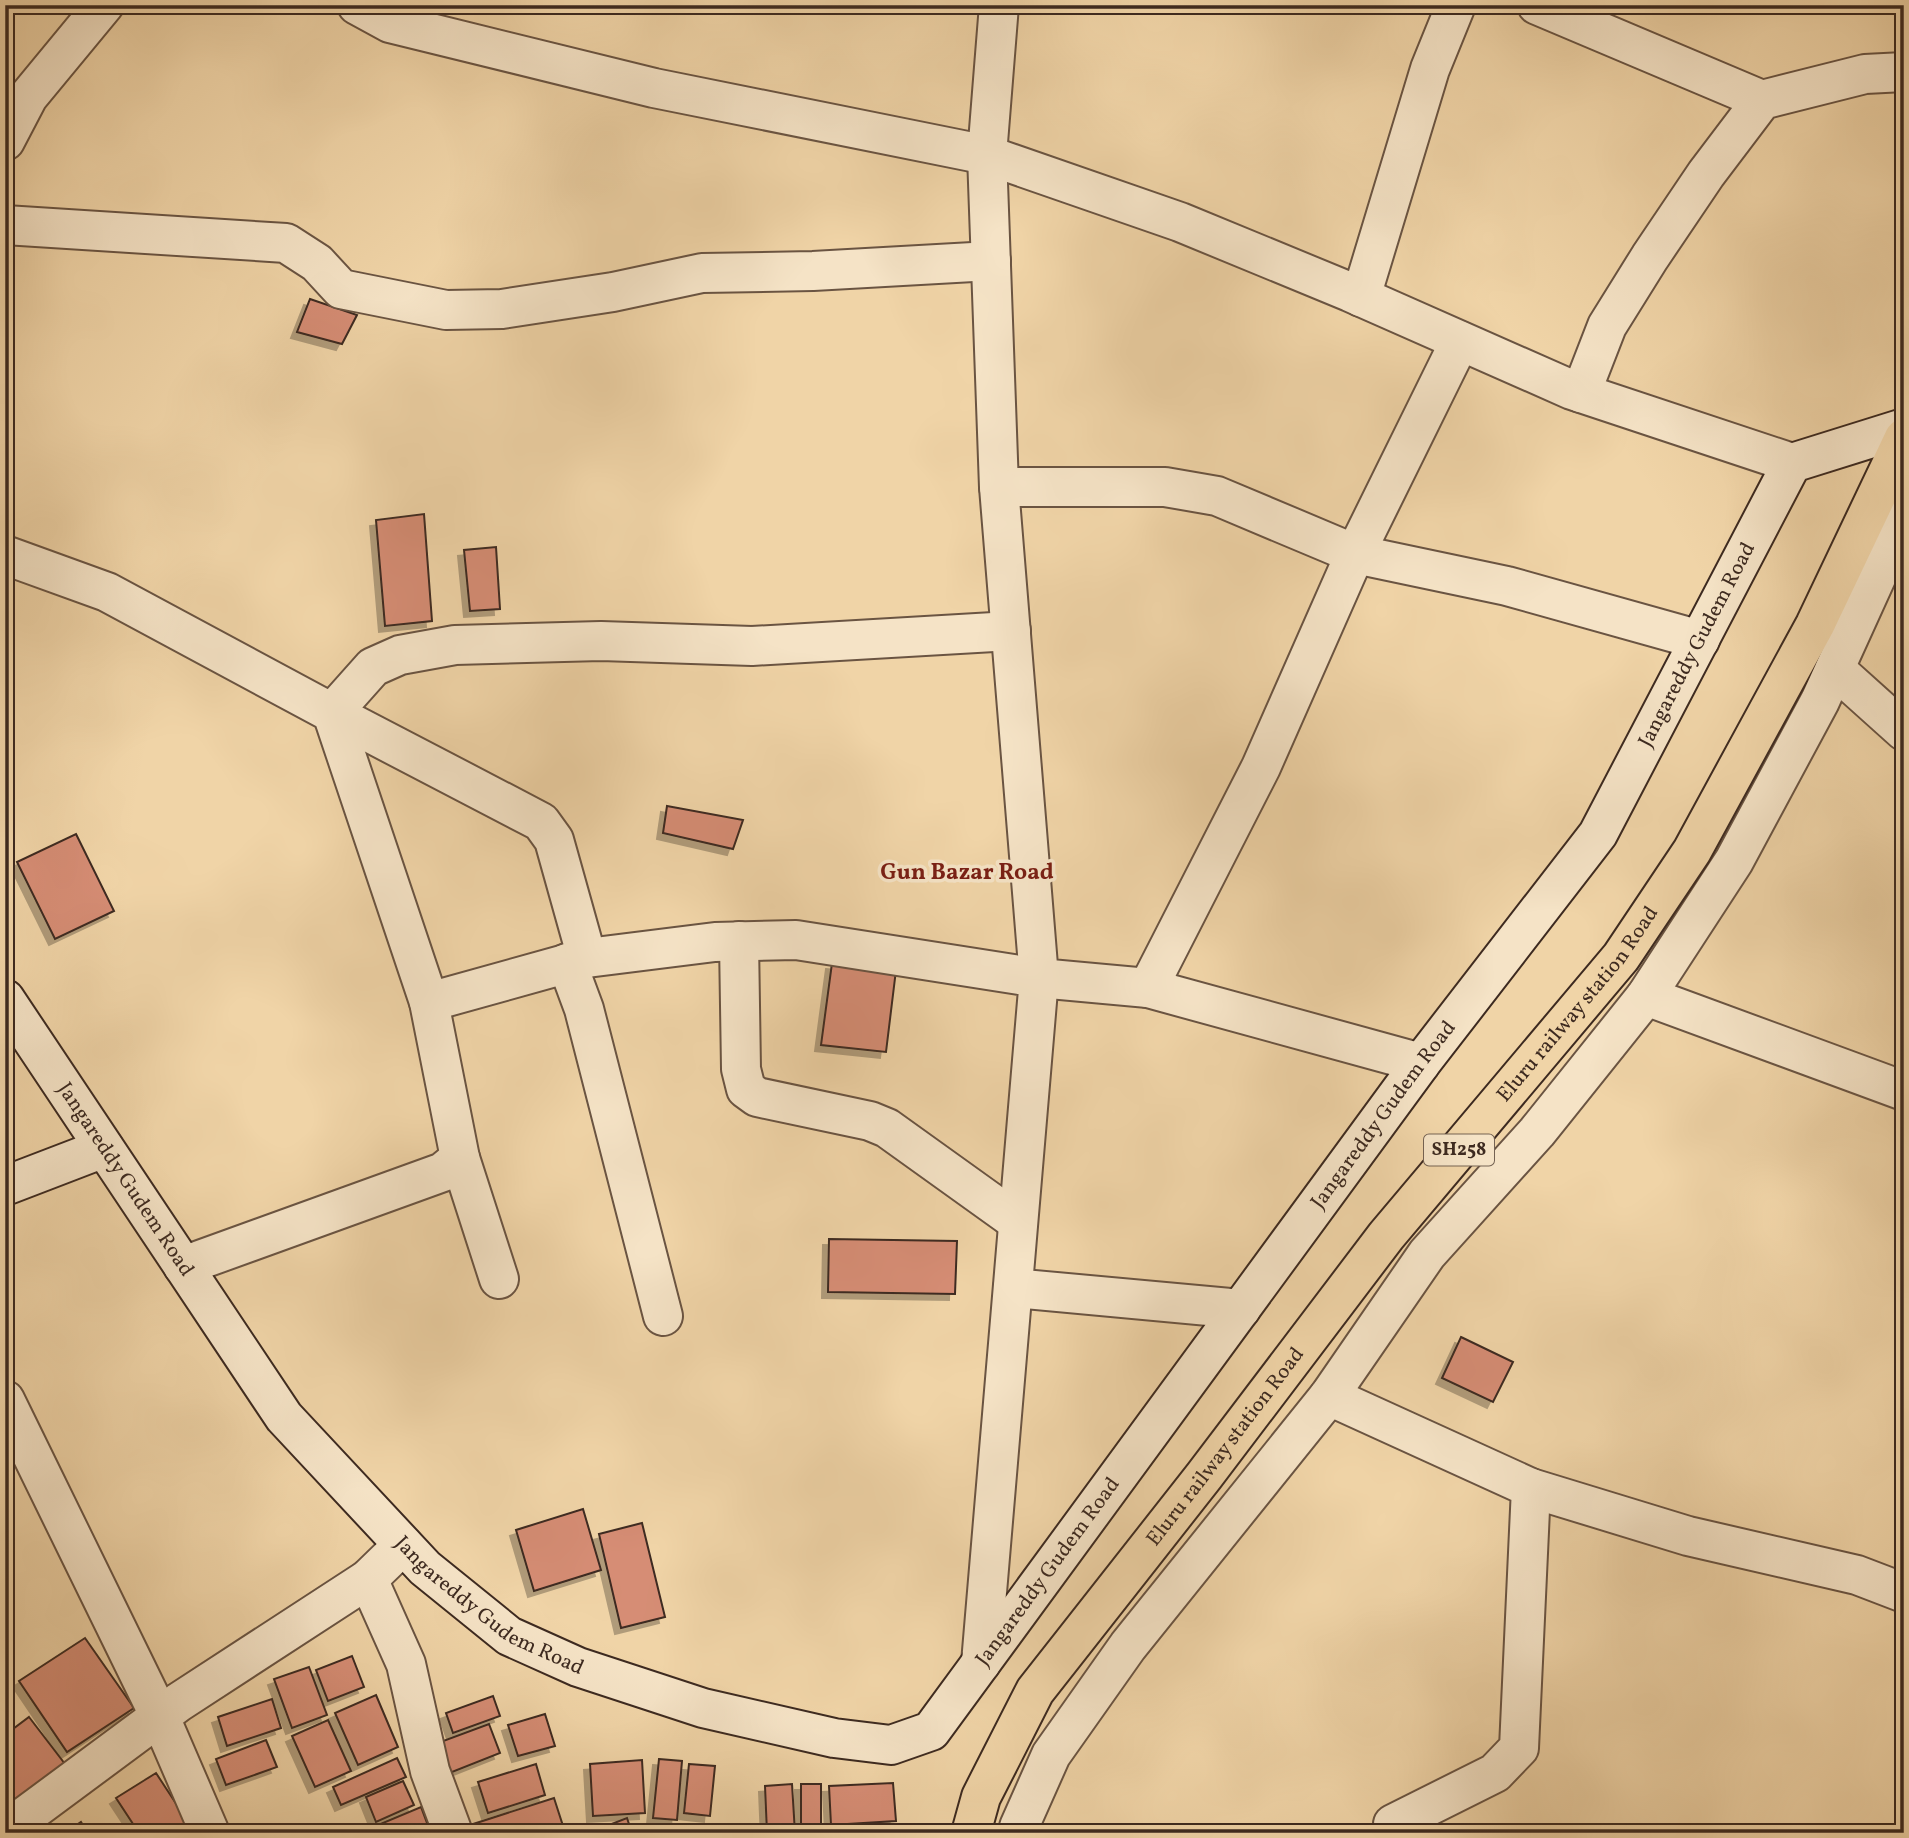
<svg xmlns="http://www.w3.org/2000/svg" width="1909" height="1838" font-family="Vollkorn,serif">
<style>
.building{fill:#d68d74;stroke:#3d2a20;stroke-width:2;filter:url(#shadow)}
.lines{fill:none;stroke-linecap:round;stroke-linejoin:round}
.street-casing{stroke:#6a5442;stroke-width:42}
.secondary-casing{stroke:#3d2a20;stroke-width:42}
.primary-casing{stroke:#3d2a20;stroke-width:42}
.street{stroke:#f5e3c6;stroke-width:38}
.secondary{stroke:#f5e3c6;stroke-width:38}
.primary{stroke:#f0d4a7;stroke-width:38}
.rail{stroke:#3d2a20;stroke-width:5;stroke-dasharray:12 12;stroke-linecap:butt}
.labels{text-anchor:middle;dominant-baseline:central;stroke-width:7;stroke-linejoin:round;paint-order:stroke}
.shield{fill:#f5e3c6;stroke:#746252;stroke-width:2}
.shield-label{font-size:19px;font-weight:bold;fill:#3d2a20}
.street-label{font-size:21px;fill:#3d2a20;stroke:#f5e3c6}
.neighbourhood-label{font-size:23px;font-weight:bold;fill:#7a1f14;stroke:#f5e3c6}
</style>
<defs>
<filter id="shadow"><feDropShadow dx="-6" dy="6" stdDeviation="0" flood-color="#0004"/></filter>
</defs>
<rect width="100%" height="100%" fill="#f0d4a7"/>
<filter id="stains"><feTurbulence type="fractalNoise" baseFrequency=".00286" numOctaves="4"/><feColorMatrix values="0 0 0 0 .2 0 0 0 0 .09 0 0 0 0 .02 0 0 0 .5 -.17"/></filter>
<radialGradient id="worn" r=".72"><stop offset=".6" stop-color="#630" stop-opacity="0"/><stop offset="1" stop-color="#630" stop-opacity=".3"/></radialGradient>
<g class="building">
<polygon points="310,299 357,315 342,344 297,332"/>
<polygon points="424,514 432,621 385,626 376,520"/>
<polygon points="496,547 500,609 470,611 464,550"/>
<polygon points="667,806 743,820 733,849 663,833"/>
<polygon points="76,834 114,911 55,939 17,862"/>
<polygon points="832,963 896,970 886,1052 821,1045"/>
<polygon points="829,1239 957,1241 955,1294 828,1292"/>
<polygon points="1461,1337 1513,1362 1493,1402 1442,1378"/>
<polygon points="583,1509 601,1570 534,1591 516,1530"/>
<polygon points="642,1523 665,1617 621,1628 599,1534"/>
<polygon points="85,1638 134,1708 67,1752 19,1681"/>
<polygon points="352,1656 364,1687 328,1701 316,1670"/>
<polygon points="309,1667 327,1715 292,1728 274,1679"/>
<polygon points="376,1695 398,1747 358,1765 335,1713"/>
<polygon points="493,1696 500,1716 453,1733 446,1713"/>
<polygon points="272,1699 281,1728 227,1746 218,1717"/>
<polygon points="545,1714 555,1746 518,1756 508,1725"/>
<polygon points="29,1717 65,1764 5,1809 5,1735"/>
<polygon points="328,1720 351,1771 315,1787 292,1736"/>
<polygon points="489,1724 500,1753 447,1774 435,1744"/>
<polygon points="266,1740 277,1767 226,1785 216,1759"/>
<polygon points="397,1758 406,1777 341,1805 333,1787"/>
<polygon points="659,1759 682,1761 677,1820 653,1818"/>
<polygon points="642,1760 645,1813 593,1816 590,1764"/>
<polygon points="536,1764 545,1795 488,1813 478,1782"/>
<polygon points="689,1764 715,1766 710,1816 684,1813"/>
<polygon points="156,1773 192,1828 185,1833 139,1833 116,1798"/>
<polygon points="403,1781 414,1805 376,1822 366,1797"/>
<polygon points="893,1783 896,1821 831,1825 829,1786"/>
<polygon points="792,1784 795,1833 767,1833 765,1786"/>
<rect x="801" y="1784" width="20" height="40"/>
<polygon points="554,1798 563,1826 543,1833 466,1833 464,1827"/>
<polygon points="421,1807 430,1831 381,1833 378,1825"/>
<polygon points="627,1818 632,1833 598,1833 596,1830"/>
<polygon points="81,1822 88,1833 65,1833"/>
</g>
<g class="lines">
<defs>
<g id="street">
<polyline points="357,5 390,23 654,88 987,155 1180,222 1350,292 1572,390 1792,463"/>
<polyline points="999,5 987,155 999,487 1165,487 1217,496 1355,554 1507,586 1700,640"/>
<polyline points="1537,5 1762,100"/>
<polyline points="5,141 28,97 104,5"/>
<polyline points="5,225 286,243 317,263 341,289 446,310 502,309 613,292 702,273 813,271 991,261"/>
<polyline points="1361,297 1430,69 1456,5"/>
<polyline points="1581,393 1607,326 1650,257 1706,174 1762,100 1865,74 1904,72"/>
<polyline points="999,487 1039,978 1148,988 1421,1063"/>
<polyline points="5,555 107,592 332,713 429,1002 460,1158 443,1172 183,1266"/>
<polyline points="1835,669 1904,731"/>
<polyline points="739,941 741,1069 746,1089 757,1097 870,1121 887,1128 1018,1222"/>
<polyline points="567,963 584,1009 663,1316"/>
<polyline points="1148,988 1261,767 1355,554 1460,341"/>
<polyline points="1646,996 1904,1091"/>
<polyline points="429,1002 587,958"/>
<polyline points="460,1158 499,1279"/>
<polyline points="1013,1288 1241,1309"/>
<polyline points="1329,1396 1531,1488 1519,1748 1495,1773 1393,1824"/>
<polyline points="5,1400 160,1717 210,1833"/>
<polyline points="1531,1488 1688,1536 1857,1575 1904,1593"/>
<polyline points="368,1579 406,1664 430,1771 453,1833"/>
<polyline points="981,1663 1039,978 796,940 715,942 587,958 554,840 541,822 332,713 373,667 400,655 455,645 601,641 752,646 1011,631"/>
<polyline points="1019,1827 1051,1755 1128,1646 1329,1396 1427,1254 1537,1132 1646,996 1734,861 1820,701 1904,516"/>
<polyline points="5,1831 179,1702 368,1579 403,1545"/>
</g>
<g id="secondary">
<path id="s1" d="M5,999l279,418 141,151 84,68 69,31 125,41 131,30 57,7 40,-14 490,-668 177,-229 194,-371 112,-35"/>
<polyline points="5,1186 104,1148"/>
</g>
<g id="primary">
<path id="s2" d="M971,1833l10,-36 54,-106 169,-215 182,-240 235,-279 71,-106 123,-226 89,-187"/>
</g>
</defs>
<use href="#street" class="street-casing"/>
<use href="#secondary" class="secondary-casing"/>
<use href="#primary" class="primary-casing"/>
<use href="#street" class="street"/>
<use href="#secondary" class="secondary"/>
<use href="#primary" class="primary"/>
<polyline class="rail" points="1889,1833 1904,1825"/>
</g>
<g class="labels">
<rect class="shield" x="1424" y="1134.5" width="70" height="31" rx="5"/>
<g class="shield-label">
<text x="1459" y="1150">SH258</text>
</g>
<g class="street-label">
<text stroke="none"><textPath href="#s1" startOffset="2590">Jangareddy Gudem Road</textPath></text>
<text stroke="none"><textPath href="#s2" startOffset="1032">Eluru railway station Road</textPath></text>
<text stroke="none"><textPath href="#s1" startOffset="2023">Jangareddy Gudem Road</textPath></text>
<text stroke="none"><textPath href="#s1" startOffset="217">Jangareddy Gudem Road</textPath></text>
<text stroke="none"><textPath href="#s2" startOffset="466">Eluru railway station Road</textPath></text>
<text stroke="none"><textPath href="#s1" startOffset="1456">Jangareddy Gudem Road</textPath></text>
<text stroke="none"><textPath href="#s1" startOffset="784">Jangareddy Gudem Road</textPath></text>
</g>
<g class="neighbourhood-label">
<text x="967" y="873">Gun Bazar Road</text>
</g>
</g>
<rect width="1909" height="1838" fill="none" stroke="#f0d4a7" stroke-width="28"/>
<rect x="7" y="7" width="1895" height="1824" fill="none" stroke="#3d2a20" stroke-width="3.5"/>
<rect x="14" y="14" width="1881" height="1810" fill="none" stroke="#3d2a20" stroke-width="2"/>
<rect width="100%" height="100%" filter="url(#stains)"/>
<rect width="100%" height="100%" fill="url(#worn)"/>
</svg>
